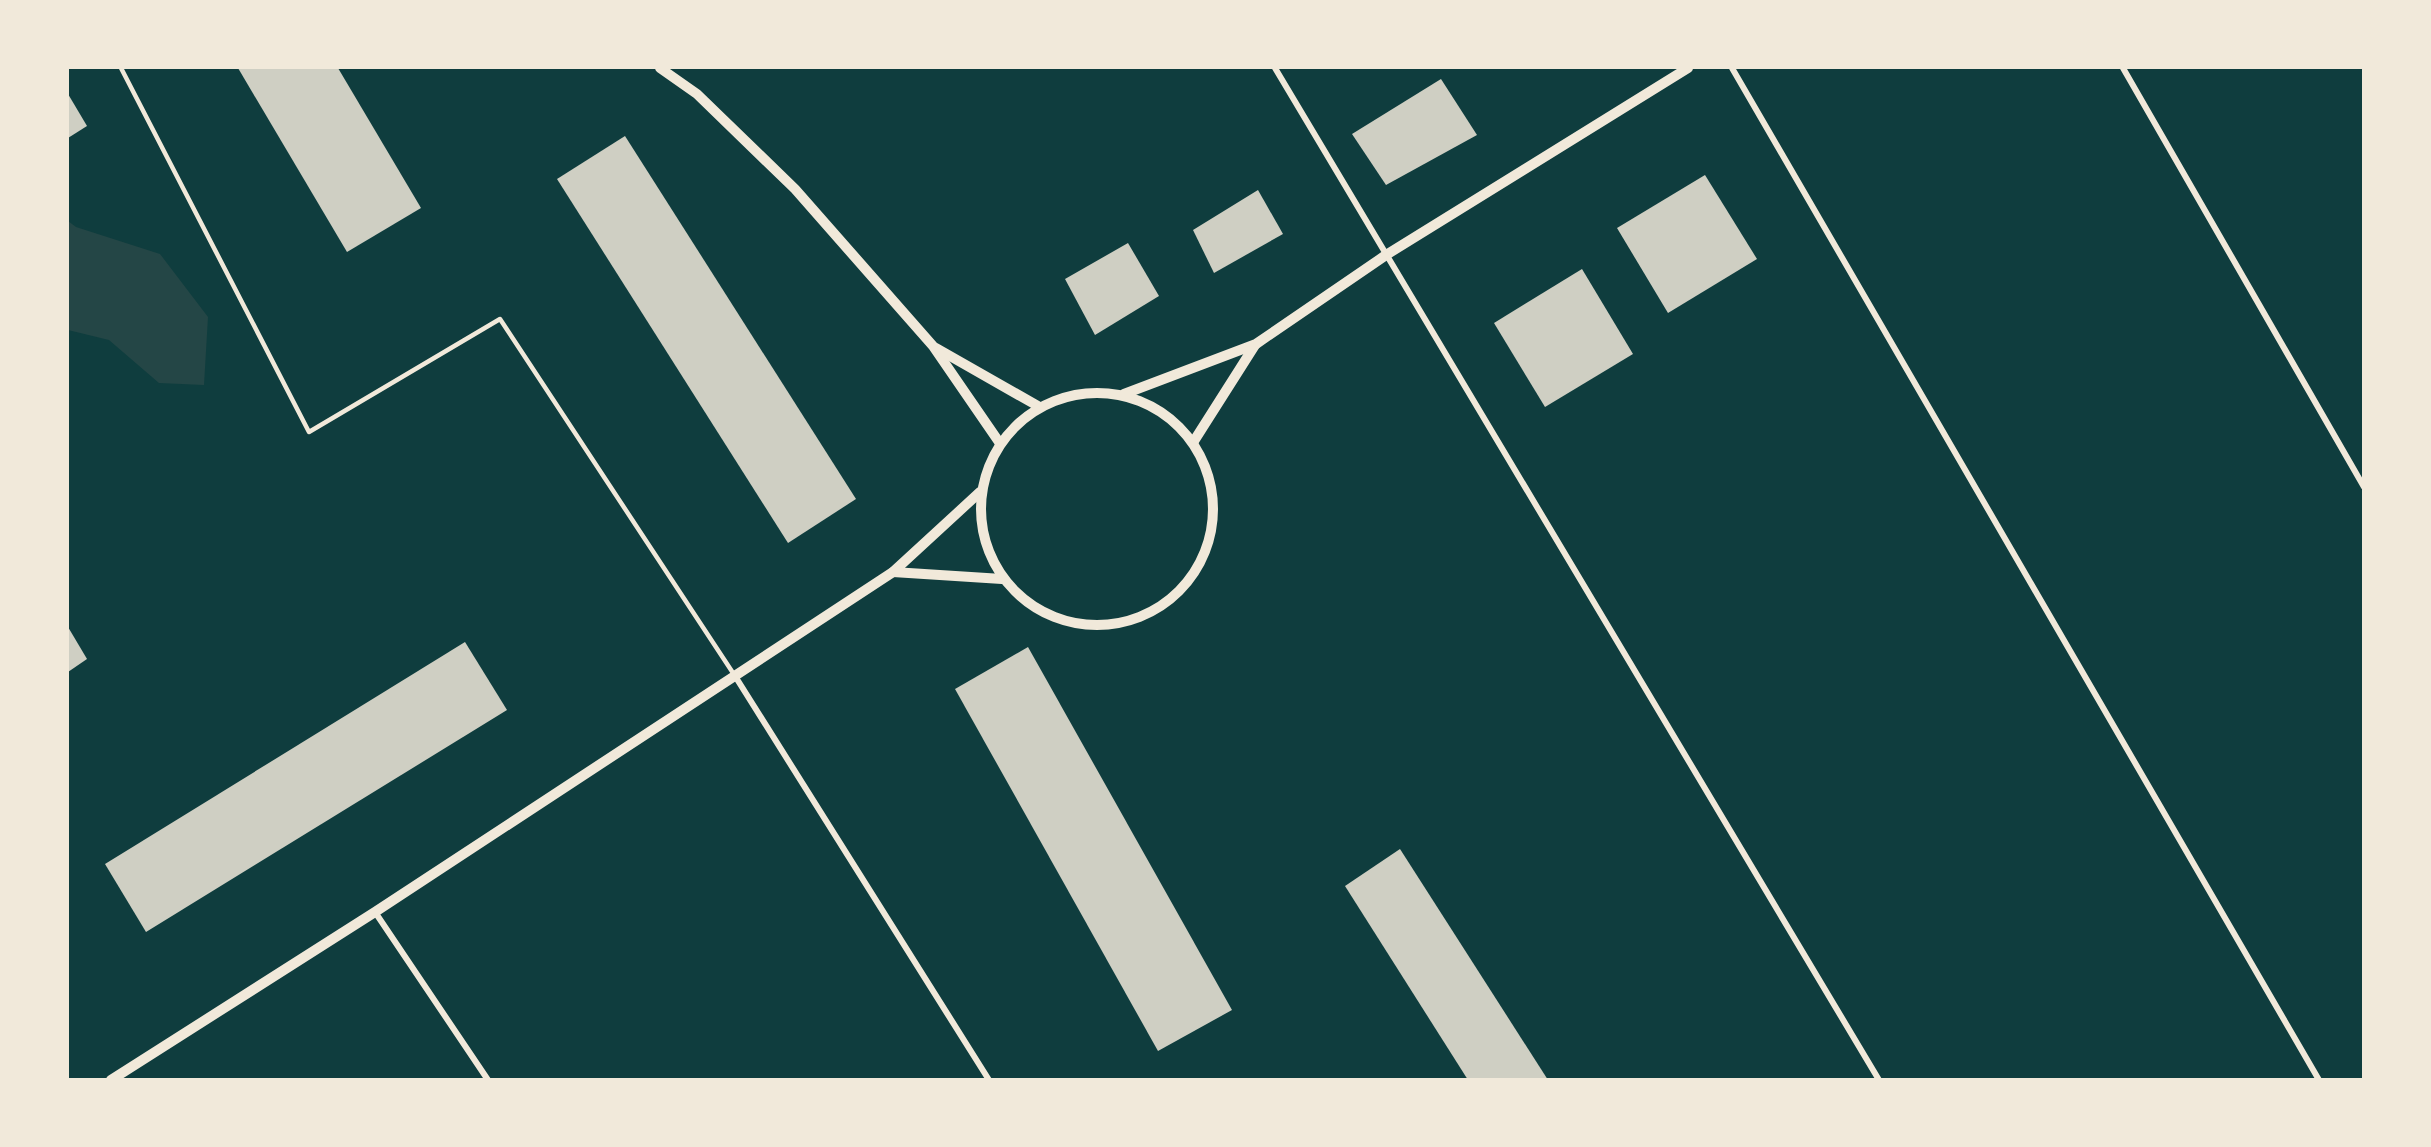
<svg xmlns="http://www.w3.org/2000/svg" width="2431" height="1147" font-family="'Fira Sans',sans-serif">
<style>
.green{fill:#244646}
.building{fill:#cfcfc3}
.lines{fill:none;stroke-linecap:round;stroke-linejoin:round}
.service{stroke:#f1e9da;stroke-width:4.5}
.minor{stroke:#f1e9da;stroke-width:6}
.tertiary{stroke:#f1e9da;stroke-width:10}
</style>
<rect width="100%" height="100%" fill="#0f3d3e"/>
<polygon class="green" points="68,221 76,227 160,254 208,317 204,385 159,383 109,340 68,330"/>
<g class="building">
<polygon points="238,68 338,68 421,208 347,252"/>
<polygon points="1441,79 1477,135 1386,185 1352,134"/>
<polygon points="68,94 87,126 68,138"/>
<polygon points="625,136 856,499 788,543 557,179"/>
<polygon points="1705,175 1757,259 1668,313 1617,228"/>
<polygon points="1258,190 1283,234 1214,273 1193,230"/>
<polygon points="1128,243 1159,296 1095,335 1065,279"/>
<polygon points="1582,269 1633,354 1545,407 1494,323"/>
<polygon points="68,627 87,659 68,672"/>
<polygon points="465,642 507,710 146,932 105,864"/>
<polygon points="1028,647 1232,1010 1158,1051 955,689"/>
<polygon points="1400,849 1548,1080 1468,1080 1345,886"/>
</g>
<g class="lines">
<polyline class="service" points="121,68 309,432 500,319 735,676"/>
<g class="minor">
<polyline points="1275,68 1879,1080"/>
<polyline points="1732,68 2319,1080"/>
<polyline points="2123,68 2364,487"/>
<polyline points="735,676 989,1080"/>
<polyline points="375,912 488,1080"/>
</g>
<g class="tertiary">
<polyline points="660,68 697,94 795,189 933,346 999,442"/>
<polyline points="936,348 1038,406"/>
<circle cx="1097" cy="509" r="116"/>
<polyline points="1124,394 1256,344 1386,255 1688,68"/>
<polyline points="1194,441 1255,345"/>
<polyline points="893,572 1002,579"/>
<polyline points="111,1080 375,912 893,572 980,492"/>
</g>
</g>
<rect width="2431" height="1147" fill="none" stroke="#f1e9da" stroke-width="138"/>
</svg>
